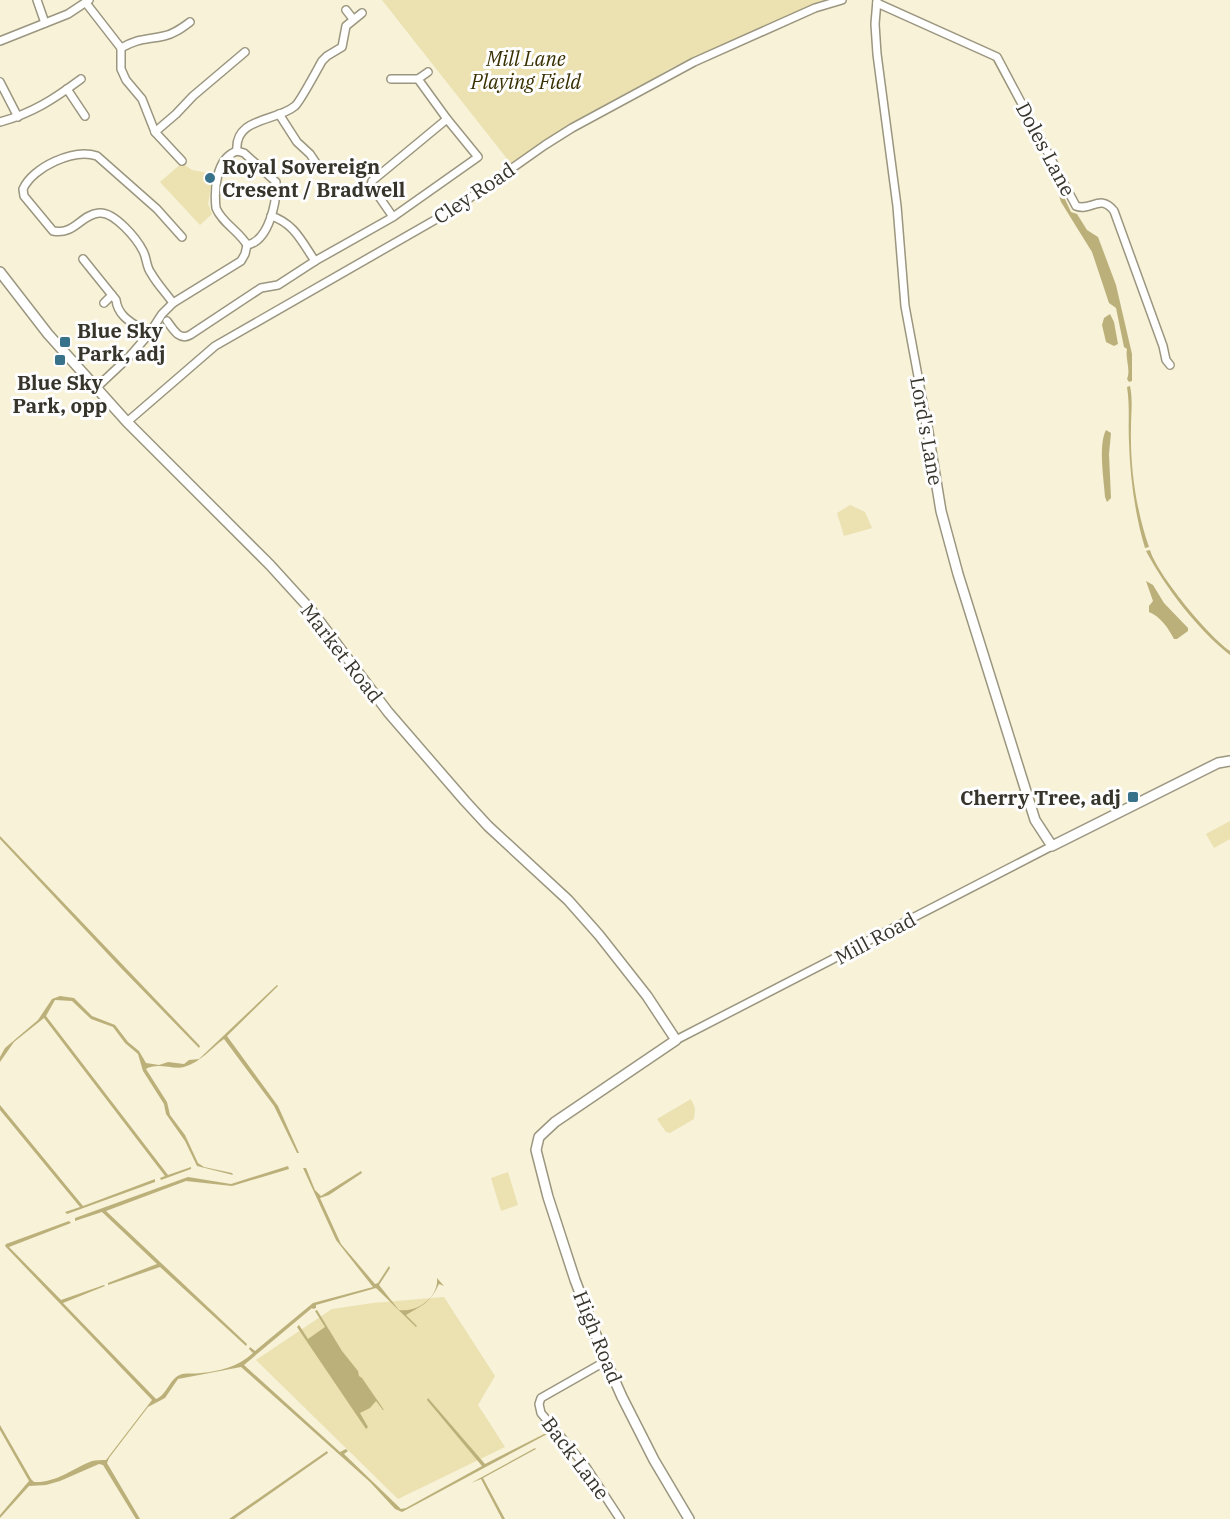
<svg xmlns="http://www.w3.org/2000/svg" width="1230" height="1519" font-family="'IBM Plex Serif',serif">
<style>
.green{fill:#ebe1b1}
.water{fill:#bcb07a}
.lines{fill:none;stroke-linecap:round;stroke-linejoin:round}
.minor-casing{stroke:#9b967f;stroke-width:10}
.tertiary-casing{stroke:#9b967f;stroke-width:12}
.minor{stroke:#fff;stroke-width:7}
.tertiary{stroke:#fff;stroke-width:9}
.poi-dot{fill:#37718a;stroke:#fefefe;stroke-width:2}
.labels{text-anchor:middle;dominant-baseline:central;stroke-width:6;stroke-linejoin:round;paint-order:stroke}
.park-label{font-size:20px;font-style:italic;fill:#382f01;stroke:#fefefe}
.street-label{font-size:20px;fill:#36342b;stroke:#fefefe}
.poi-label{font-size:20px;font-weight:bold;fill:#36342b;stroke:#fefefe;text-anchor:start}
</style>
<rect width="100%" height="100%" fill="#f7f2d8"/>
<g class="green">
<polygon points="382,0 834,0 671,68 512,165"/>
<polygon points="182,163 192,170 213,174 208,204 212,214 200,225 160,182"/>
<polygon points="850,505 865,512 872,528 844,536 837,513"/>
<polygon points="1230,821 1230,839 1214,848 1206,834"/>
<polygon points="691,1099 695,1108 694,1119 670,1133 666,1132 657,1119"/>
<polygon points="508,1172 518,1205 501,1211 491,1178"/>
<polygon points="444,1297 495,1376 478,1405 505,1447 398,1499 256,1360 332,1309 373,1303"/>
</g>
<g class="water">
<path d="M992,59l3,2 70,128 -1,8 7,15 6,2 10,16 11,7 18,48 16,69v27l-3,1 -2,-3c4,-9 -2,-20 0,-30l-3,-2 -8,-39 -7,-5 -17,-51 -31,-50 -3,-9 5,-5z"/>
<polygon points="1110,314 1114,322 1118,344 1114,346 1106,342 1102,325 1104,318"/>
<path d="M1130,386c3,15 1,27 1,42 -1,39 5,82 18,119l-4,1c-10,-33 -15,-71 -16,-106 -1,-19 1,-36 -2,-55z"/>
<path d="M1106,430l5,3 -2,21 2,44 -4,4 -2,-5c-1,-17 -7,-52 1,-67z"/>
<path d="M1150,550c7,24 58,86 80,101v4c-32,-25 -65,-68 -84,-104z"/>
<path d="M1146,581l7,4 11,18 24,25v3l-11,8h-3c-5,-10 -14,-23 -25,-27v-6l4,-5z"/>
<polygon points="0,836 200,1046 199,1048 119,966 0,839"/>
<path d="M277,985l1,1 -51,50 51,70 21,47h-2l-23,-47 -50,-67c-14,10 -23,23 -40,28 -10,3 -27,-5 -38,2l21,33 3,13 15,20 13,28 6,4 28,6 1,2 -36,-9 -12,-25 -19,-27 -2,-10 -21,-33 -5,-17 -13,-11 -12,-16 -22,-8 -19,-18 -17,-1 -9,16 122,159 23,-8v2l-30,11 -1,-2 5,-2 -121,-158 -30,24 -14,20v-5l5,-9 33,-28 14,-21 8,-3 14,2 18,18 23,9 13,17 11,9 7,12 13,2 9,-3 16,2 5,-4 10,-1z"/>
<polygon points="0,1105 83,1206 155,1179 155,1182 67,1214 65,1212 80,1207 0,1110"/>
<polygon points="288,1166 289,1169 232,1186 186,1181 106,1211 247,1344 246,1346 160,1267 108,1285 108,1283 157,1264 102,1212 75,1221 75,1218 188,1177 231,1184"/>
<path d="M303,1168h3l9,22 6,6 40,-25 1,2 -33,22 -9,3 21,46 34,40 3,-1 11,-17 1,2 -11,17 20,25c18,3 40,-13 38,-32l7,8 -5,-2c-9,19 -16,21 -33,31l11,11 -1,1 -40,-39 -60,17v3l-3,1 -1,-1 -68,57 96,87 6,-3 2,2 -4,3 57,55 5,-1 76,-42 -55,-66 1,-2 57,66 63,-32v-5l2,-1 1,6 -149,80 -7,-3 -25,-27 -129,-115 -63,12 -13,19 -17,9 -39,51 -2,5 33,56h-4l-33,-54 -4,-1 -39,17 -14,4 -17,1 -29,32v-3l29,-34 -29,-51v-5l31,54 3,3c22,1 38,-13 58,-21 4,-1 9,-1 14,-1l46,-60 -147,-154 1,-2 63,-23 2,2 -62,24 52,53 43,-15 1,1 -42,17 93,96c12,-5 13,-21 26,-25 6,-1 13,0 19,-1 19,-2 37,-6 52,-20l-4,-4 1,-2 5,4 58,-48 60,-16 -37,-47z"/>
<polygon points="317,1310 342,1351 358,1371 359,1376 362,1378 384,1410 383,1410 376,1401 370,1408 360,1413 368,1427 366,1429 297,1327 299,1325 308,1339 325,1327 315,1311"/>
<polygon points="535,1448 536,1449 483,1478 505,1519 502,1519 481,1479 471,1483"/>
<polygon points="327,1451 328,1453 234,1519 229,1519"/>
</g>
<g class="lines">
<defs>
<g id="minor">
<polyline points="37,0 45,23"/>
<polyline points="877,0 875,24 877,54 897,206 905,306 925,414"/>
<path d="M86,3l35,45c18,-10 24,-8 43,-12 10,-2 18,-8 26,-14"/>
<path d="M877,3l120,54 79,149c15,6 24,-13 38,5l49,135 3,14 4,5"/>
<polyline points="346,10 353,19"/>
<polyline points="0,41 68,14 89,0"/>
<polyline points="121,48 121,69 126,80 142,99 155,132 182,161"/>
<polyline points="391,79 418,79 447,119"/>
<polyline points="418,79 428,72"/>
<polyline points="0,82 18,117"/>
<polyline points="67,89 85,116"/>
<polyline points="279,114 297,142 310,154 316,163"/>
<path d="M0,122c33,-9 54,-23 81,-43"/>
<polyline points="155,132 176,114 193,96 245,52"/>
<path d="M237,151l7,2 32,29c1,20 -7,59 -29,63 -8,-14 -25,-22 -31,-37 -2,-19 0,-50 21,-57z"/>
<path d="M237,151c-3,-34 39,-29 58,-45 5,-4 23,-38 27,-45l5,-5 15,-9 4,-21 16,-13"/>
<path d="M271,216c23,7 31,26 44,45"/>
<path d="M83,259l33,41c2,18 19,24 33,34"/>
<polyline points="104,303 112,295"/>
<path d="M173,303c-7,-10 -16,-19 -22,-30 -5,-6 -4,-15 -8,-22 -6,-12 -29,-40 -44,-38 -19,2 -24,22 -46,18l-29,-35 -1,-7c10,-22 51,-41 74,-33l60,53 25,28"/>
<path d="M167,321c6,8 12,20 23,14l71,-47 17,-3 37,-24 78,-44 85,-60 -31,-38 -75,62 -1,4 22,32"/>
<polyline points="96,388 129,357 149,334 162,314 173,303 241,261 245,254 247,245"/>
<polyline points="127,422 215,346 454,209 545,145 572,128 694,62 815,8 842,0"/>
<polyline points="676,1040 1052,846"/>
<polyline points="606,1361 541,1398 539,1404 541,1413 586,1467 620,1519"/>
</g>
<g id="tertiary">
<polyline points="0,272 48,334 127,422 270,565 311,610 388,712 465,801 488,826 568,900 599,935 647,996 676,1040 555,1122 539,1137 536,1150 548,1197 575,1280 606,1361 622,1397 654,1460 689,1519"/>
<polyline points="925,414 941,511 958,574 1035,820 1052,846 1218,763 1230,761"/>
</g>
</defs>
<use href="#minor" class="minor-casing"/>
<use href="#tertiary" class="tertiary-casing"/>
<use href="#minor" class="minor"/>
<use href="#tertiary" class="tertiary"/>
</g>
<g class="poi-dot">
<circle cx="210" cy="178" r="6"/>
<rect x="59" y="336" width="12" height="12" rx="3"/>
<rect x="54" y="354" width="12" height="12" rx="3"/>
<rect x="1127" y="791" width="12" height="12" rx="3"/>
</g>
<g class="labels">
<g class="park-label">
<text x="526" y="58">Mill Lane<tspan x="526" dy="23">Playing Field</tspan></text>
</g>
<g class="street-label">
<text transform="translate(1046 149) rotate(62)">Doles Lane</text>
<text transform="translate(474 193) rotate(-34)">Cley Road</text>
<text transform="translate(927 431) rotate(80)">Lord's Lane</text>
<text transform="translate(342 653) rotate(52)">Market Road</text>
<text transform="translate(875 938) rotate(-28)">Mill Road</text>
<text transform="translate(598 1337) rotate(68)">High Road</text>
<text transform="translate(576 1458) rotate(53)">Back Lane</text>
</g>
<g class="poi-label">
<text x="222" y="166">Royal Sovereign<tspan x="222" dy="23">Cresent / Bradwell</tspan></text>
<text x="77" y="330">Blue Sky<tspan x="77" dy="23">Park, adj</tspan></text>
<text x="60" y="382" text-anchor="middle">Blue Sky<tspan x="60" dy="23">Park, opp</tspan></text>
<text x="1121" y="797" text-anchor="end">Cherry Tree, adj</text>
</g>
</g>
</svg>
